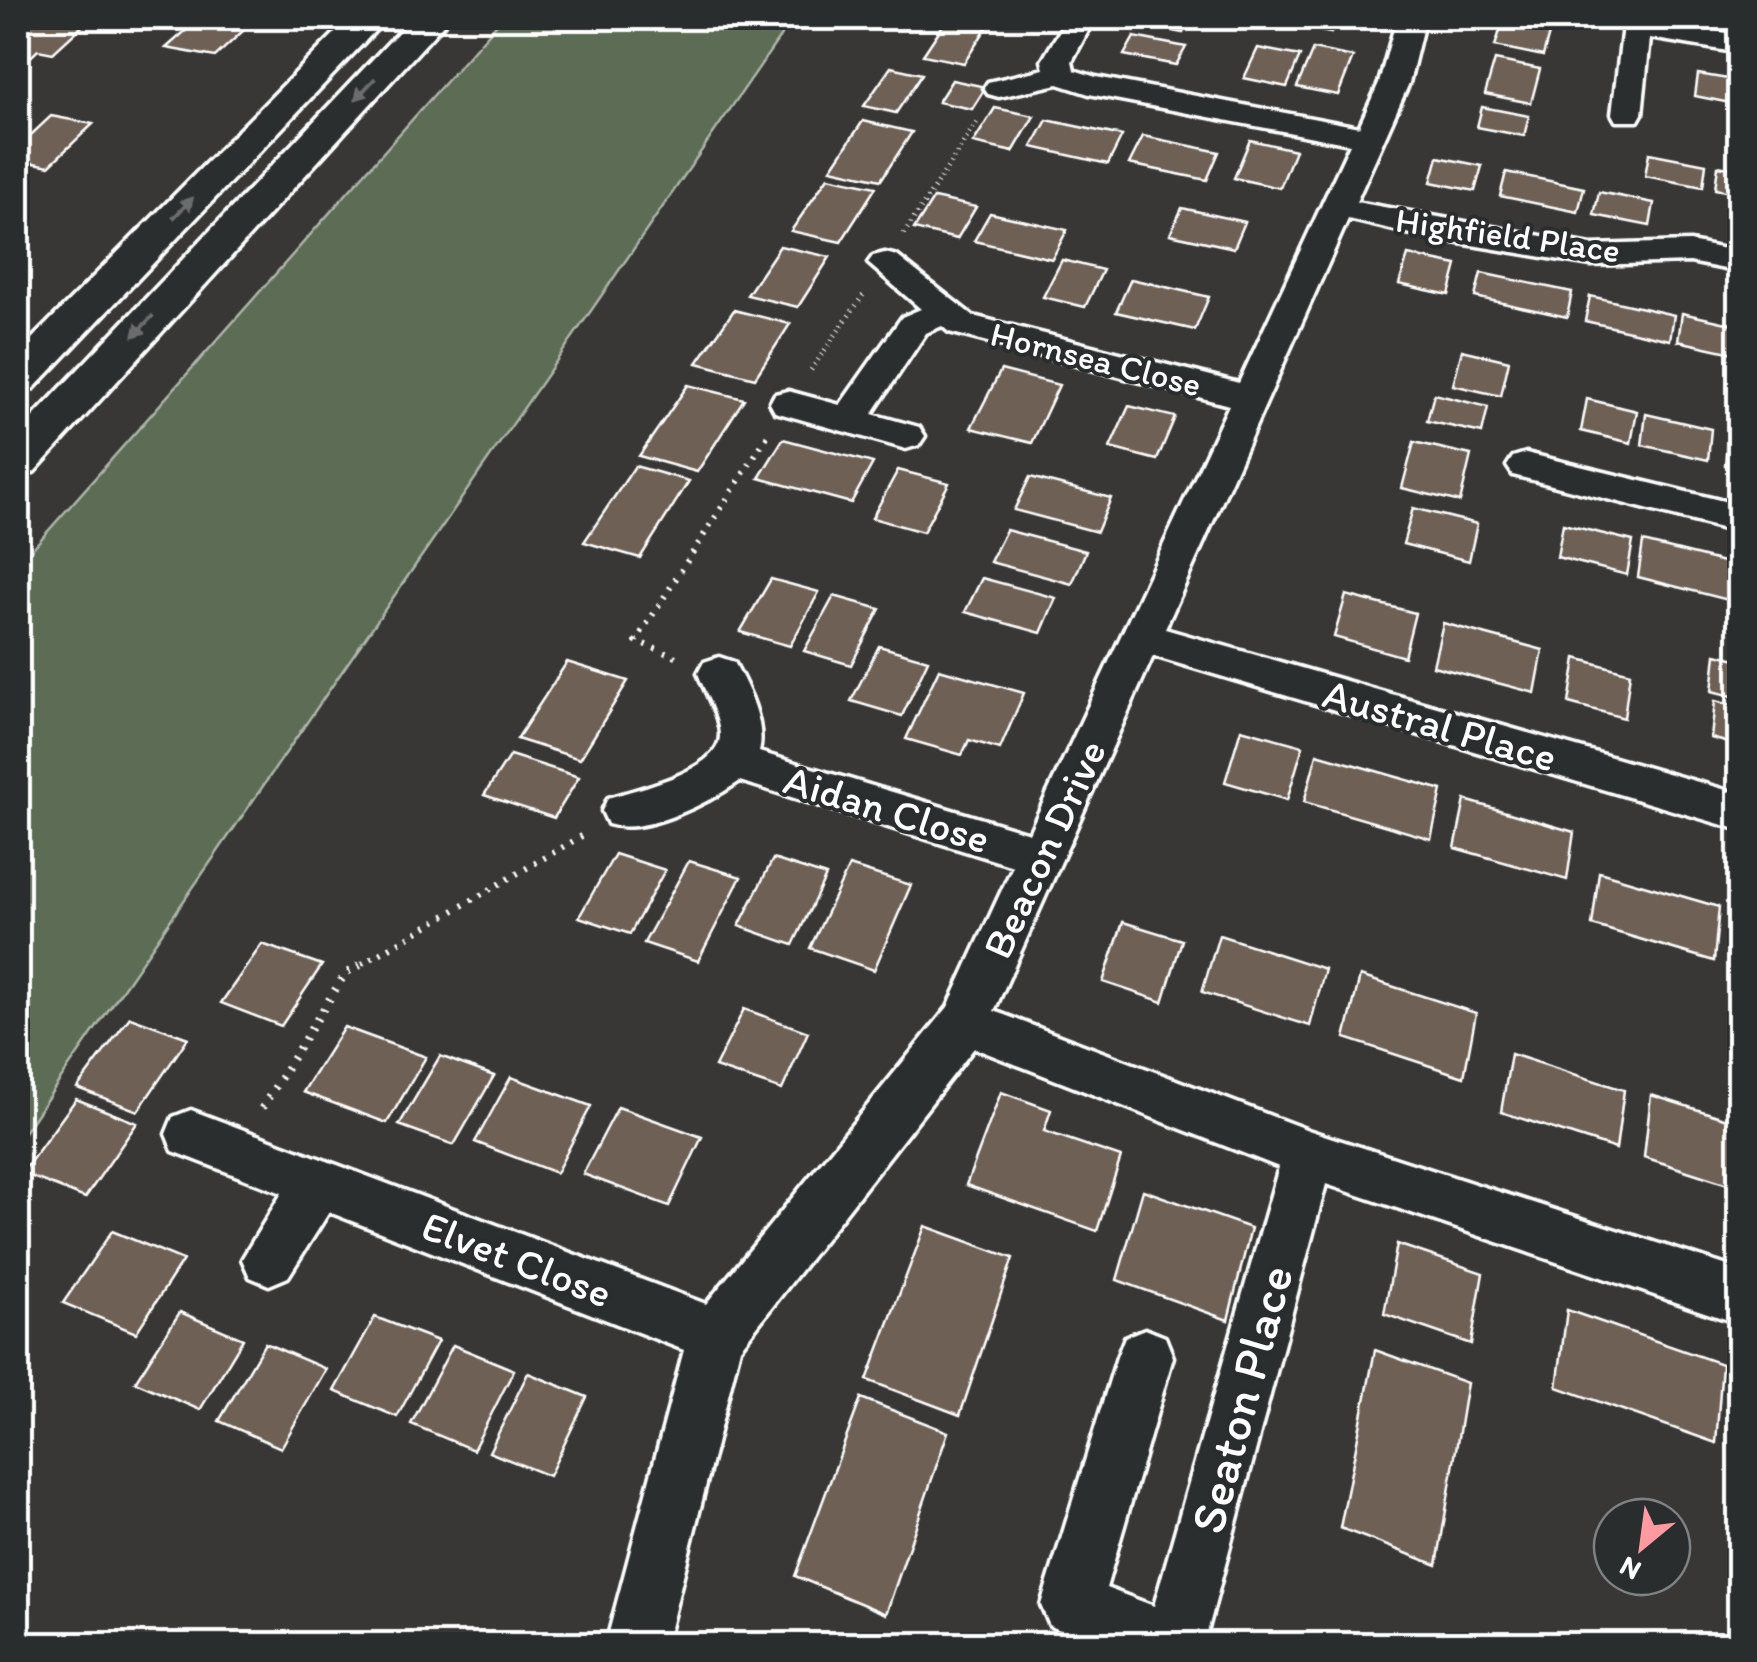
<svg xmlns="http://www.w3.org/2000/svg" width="1757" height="1662" font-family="Itim,sans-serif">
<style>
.green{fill:#5c6c54;stroke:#aeb6aa;stroke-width:2.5}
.building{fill:#6e6154;stroke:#fff;stroke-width:2.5}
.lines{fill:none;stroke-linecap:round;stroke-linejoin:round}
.street-casing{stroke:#fff;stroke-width:7}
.highway-casing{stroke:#fff;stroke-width:7}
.path-far2{stroke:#fff;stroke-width:5;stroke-dasharray:1 5;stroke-linecap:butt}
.path-far1{stroke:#fff;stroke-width:6;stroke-dasharray:2.5 8;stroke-linecap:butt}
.path{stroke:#fff;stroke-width:8;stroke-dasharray:2.5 9;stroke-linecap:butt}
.street{fill:#2a2d2e;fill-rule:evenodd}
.highway{fill:#2a2d2e;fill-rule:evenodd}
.oneway{fill:#6a6c6d}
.labels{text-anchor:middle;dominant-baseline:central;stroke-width:8;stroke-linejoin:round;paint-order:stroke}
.far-street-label{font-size:35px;fill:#fff;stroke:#2a2d2e}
.street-label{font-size:42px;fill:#fff;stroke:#2a2d2e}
.near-street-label{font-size:50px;fill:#fff;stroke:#2a2d2e}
</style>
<rect width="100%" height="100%" fill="#383736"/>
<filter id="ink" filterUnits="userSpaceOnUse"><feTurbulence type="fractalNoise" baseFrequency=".01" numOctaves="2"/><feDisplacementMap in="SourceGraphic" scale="20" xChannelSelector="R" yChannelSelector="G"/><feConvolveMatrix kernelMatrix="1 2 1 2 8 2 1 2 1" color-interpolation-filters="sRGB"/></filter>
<g filter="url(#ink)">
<polygon class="green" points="502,18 793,18 18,1141 18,565"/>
<g class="building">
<polygon points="18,18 91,18 53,53 38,50 18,69"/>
<polygon points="200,18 257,18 215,57 166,48"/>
<polygon points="1140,18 1191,18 1183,33 1137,24"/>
<polygon points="1282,18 1337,18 1331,33 1280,23"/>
<polygon points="1504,18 1552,23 1543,56 1495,46"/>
<polygon points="947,19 987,27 964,63 923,55"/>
<polygon points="1134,37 1186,47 1176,65 1124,55"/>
<polygon points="1258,48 1300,56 1287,87 1244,78"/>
<polygon points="1313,49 1353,57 1338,95 1297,87"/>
<polygon points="1495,60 1540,69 1531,103 1485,94"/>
<polygon points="891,67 922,74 896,113 864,106"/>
<polygon points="1698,74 1740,81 1740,105 1695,96"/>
<polygon points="952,80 986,87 972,109 938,102"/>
<polygon points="1482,107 1529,116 1524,136 1477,127"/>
<polygon points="995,108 1034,116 1013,152 973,143"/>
<polygon points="51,116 93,124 49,166 18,160 18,147"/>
<polygon points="1047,120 1122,136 1108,164 1032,147"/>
<polygon points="863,121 912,132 881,180 831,169"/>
<polygon points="1143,136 1219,152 1207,180 1129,164"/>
<polygon points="1250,140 1295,150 1280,188 1234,178"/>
<polygon points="1649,153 1706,164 1703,187 1645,176"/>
<polygon points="1438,157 1482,166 1475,191 1431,182"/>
<polygon points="1718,166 1740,170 1740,194 1715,189"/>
<polygon points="1506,172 1584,188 1578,212 1500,196"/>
<polygon points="828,177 876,187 841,242 791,231"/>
<polygon points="1599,192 1654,203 1650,226 1594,215"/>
<polygon points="934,198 976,207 957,239 914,229"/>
<polygon points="1182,208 1245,222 1234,248 1170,234"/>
<polygon points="990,213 1067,230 1052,259 974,241"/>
<polygon points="780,246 830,257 798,307 747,295"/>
<polygon points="1408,255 1457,265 1449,295 1399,284"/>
<polygon points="1062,260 1103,270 1085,307 1043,297"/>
<polygon points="1481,273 1572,292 1567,317 1475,297"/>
<polygon points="1131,279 1209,297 1195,330 1116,312"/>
<polygon points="1590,296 1674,315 1670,340 1585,321"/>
<polygon points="734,310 790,324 755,378 697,363"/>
<polygon points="1682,313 1736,325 1733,353 1678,341"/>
<polygon points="1462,350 1509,361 1501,396 1453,385"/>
<polygon points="1001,370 1059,385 1032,443 971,428"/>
<polygon points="688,385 744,399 697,472 639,456"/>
<polygon points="1434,394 1488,407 1482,433 1427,421"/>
<polygon points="1587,399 1637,411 1631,443 1581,431"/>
<polygon points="1129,406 1175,417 1157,460 1110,448"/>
<polygon points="1646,414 1711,429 1708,460 1642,445"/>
<polygon points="1728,432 1740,435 1740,468 1725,465"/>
<polygon points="783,439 873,463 851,503 759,478"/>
<polygon points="1414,442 1471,455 1460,502 1402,488"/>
<polygon points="635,466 689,481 640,558 584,542"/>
<polygon points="898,470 949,483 923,532 872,518"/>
<polygon points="1030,477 1111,498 1097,532 1014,510"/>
<polygon points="1413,508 1477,524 1469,561 1403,544"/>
<polygon points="1563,524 1633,541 1627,575 1557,557"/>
<polygon points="1006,530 1086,551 1072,584 990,562"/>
<polygon points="1643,542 1740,566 1740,603 1638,577"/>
<polygon points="982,578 1056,598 1041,633 965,612"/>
<polygon points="771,579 819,592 790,646 740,632"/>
<polygon points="1346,595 1415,613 1404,657 1334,637"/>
<polygon points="834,596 880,609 851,665 804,651"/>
<polygon points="1443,623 1543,650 1535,693 1433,666"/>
<polygon points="879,646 928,660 902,716 851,701"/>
<polygon points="1716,654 1740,660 1740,698 1712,691"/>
<polygon points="1576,658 1630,673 1624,718 1569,703"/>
<polygon points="567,662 628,681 580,759 517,739"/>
<polygon points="939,669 1024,693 1000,749 969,740 962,755 906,739"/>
<polygon points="1715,701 1740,707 1740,746 1711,738"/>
<polygon points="1241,729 1303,746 1287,800 1225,782"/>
<polygon points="1317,754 1442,790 1431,839 1304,802"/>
<polygon points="510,755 579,777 554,818 484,795"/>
<polygon points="1465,800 1574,832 1567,880 1455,848"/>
<polygon points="615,854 665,870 630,934 579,917"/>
<polygon points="773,859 826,876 793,945 739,926"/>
<polygon points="689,861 741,877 698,961 644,943"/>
<polygon points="849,866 911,885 874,970 810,948"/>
<polygon points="1599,872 1719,907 1714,961 1592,925"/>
<polygon points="1123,922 1182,940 1163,1002 1103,982"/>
<polygon points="1219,935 1325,969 1310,1026 1202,992"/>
<polygon points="262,944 322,965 281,1026 221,1003"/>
<polygon points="1360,976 1476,1013 1464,1077 1345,1038"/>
<polygon points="744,1009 808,1032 782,1090 715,1067"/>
<polygon points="130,1017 188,1038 138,1111 77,1088"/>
<polygon points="344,1027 426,1057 387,1123 303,1092"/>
<polygon points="1511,1054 1624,1090 1616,1149 1501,1112"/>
<polygon points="440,1056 494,1076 454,1145 399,1125"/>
<polygon points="511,1077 591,1106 556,1173 475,1142"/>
<polygon points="1001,1092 1051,1110 1044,1131 1121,1157 1097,1231 966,1185"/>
<polygon points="1651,1095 1740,1123 1740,1188 1644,1157"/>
<polygon points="76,1099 137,1123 85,1198 22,1173"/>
<polygon points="618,1107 702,1137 669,1206 583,1174"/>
<polygon points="1143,1190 1251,1228 1228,1320 1117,1280"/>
<polygon points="925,1226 1013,1258 960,1415 867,1380"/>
<polygon points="112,1231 183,1260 136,1333 63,1303"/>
<polygon points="1397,1244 1483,1273 1471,1344 1384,1314"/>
<polygon points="1567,1310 1722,1364 1716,1443 1557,1387"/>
<polygon points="180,1312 243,1339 200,1410 135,1382"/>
<polygon points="375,1317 438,1341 397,1417 334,1391"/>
<polygon points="265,1343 326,1369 281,1448 219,1421"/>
<polygon points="453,1345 514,1370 473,1450 411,1424"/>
<polygon points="1375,1350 1467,1383 1437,1565 1340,1528"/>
<polygon points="528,1373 587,1397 549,1476 489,1452"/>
<polygon points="861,1398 948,1432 886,1614 795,1576"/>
</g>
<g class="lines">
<defs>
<g id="street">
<path d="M1067,18h28l-23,43 2,9 22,7 263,50 20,-44 18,-65h28l-16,65 -53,119 235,43 99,-3 50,10v20l-50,-10 -99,3 -167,-28 -76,-18 -183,410 575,165v36l-587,-174 -159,355 314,119 432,140v54l-414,-140 -122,460h-109l-45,-18 -9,-21 76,-248 8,-20 20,-8 20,8 8,20 -67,231 48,18 125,-439 -305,-119 -234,300 -74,296h-60l78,-294 -355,-138 -41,65 -19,8 -19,-8 -8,-18 40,-66 -109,-42 -7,-17 7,-17 18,-7 515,194 242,-297 65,-141 -273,-85c-31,21 -95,55 -132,43l-6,-13 6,-13c28,-9 114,-27 112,-64 -1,-19 -16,-44 -22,-61l6,-11 15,-5 15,5c14,26 32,61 25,90l270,81 200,-428 -280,-73 -7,-6 -16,7 -54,81 47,13 6,9 -6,9 -13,4 -131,-37 -5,-9 5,-9 13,-3 52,14 62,-88 19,-8 -53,-46 5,-7 12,-3 12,3 76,60 266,67 111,-239 -261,-50 -31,-10 -59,13 -11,-3 -4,-6 4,-6 56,-13 -2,-8z"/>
<polygon points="1624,18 1652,18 1652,21 1740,35 1740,53 1650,38 1642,114 1638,121 1616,121 1612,114"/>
<polygon points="1526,453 1740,505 1740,533 1513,475 1507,466 1513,457"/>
</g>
<g id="highway">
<polygon points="350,18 387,18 34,388 18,392 18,353"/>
<polygon points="412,18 449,18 34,472 18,477 18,433"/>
</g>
</defs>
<use href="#street" class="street-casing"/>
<use href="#highway" class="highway-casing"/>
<g class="path-far2">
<polyline points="904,234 979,119"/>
<polyline points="811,370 864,294"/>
</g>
<g class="path-far1">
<polyline points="676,657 636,641 768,435"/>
<polyline points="362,964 587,833"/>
</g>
<polyline class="path" points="262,1108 345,974 367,961"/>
<use href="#street" class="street"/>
<use href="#highway" class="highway"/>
</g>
<defs><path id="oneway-solid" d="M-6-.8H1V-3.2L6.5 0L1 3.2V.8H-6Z" transform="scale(2.5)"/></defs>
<g class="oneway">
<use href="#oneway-solid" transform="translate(365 89) rotate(133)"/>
<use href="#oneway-solid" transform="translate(183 208) rotate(-46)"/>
<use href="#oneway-solid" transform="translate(143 326) rotate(133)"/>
</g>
</g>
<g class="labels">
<g class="far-street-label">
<text transform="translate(1508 235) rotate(8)">Highfield Place</text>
<text transform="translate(1096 359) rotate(14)">Hornsea Close</text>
</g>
<g class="street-label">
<text transform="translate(1440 725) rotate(16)">Austral Place</text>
<text transform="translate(887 809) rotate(17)">Aidan Close</text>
<text transform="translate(1044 849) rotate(-65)">Beacon Drive</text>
<text transform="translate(517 1259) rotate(21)">Elvet Close</text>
</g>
<g class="near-street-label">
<text transform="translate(1241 1399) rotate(-75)">Seaton Place</text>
</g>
</g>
<rect width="1757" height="1662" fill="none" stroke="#2a2d2e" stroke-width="60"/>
<rect x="30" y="30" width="1697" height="1602" fill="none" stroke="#fff" stroke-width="4" filter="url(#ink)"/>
<g transform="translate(1642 1547) rotate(209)"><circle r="48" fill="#2a2d2e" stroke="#7f8182" stroke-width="2.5"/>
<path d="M0-8L18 38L0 25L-18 38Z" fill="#ff9aa2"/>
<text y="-15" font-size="28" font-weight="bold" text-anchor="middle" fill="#ffffff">N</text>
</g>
</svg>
